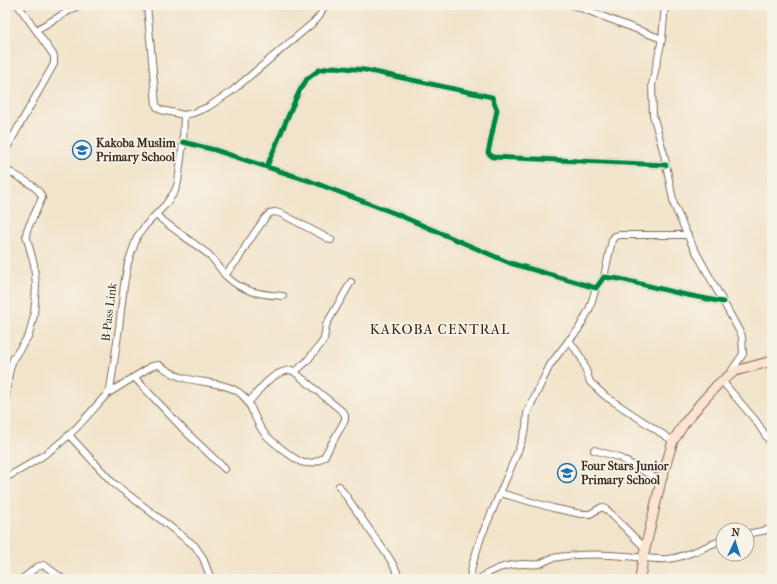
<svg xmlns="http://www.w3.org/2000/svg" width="777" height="584" font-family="'IM FELL French Canon',serif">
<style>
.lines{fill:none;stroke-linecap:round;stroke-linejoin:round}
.street-casing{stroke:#7b6b5a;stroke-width:8}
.secondary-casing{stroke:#7b6b5a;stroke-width:11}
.street{stroke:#fff;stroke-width:6}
.secondary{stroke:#fde4d1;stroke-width:9}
.cycleway-casing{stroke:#f7f3e8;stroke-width:8}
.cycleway{stroke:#00873e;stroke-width:5}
.labels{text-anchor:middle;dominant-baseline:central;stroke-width:3.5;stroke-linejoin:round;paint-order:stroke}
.poi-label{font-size:12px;font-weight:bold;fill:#3b2a1e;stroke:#f7f3e8;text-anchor:start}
.street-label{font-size:12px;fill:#3b2a1e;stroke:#f7f3e8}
.quarter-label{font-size:14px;letter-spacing:1px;fill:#3b2a1e;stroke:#f7f3e8}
</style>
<rect width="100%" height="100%" fill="#f7f3e8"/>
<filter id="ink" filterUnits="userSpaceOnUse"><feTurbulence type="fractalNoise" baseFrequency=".025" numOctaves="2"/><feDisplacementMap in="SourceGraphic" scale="8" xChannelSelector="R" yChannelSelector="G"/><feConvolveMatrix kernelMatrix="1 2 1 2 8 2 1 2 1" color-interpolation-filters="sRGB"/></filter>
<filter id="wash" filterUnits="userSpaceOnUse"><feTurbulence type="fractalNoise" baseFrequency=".012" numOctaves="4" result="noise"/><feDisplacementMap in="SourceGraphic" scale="16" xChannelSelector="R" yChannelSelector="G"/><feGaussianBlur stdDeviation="0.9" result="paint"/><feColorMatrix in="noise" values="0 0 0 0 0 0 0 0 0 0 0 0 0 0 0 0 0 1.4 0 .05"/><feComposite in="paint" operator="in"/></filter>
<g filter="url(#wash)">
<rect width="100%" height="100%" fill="#f2e4ca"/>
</g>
<g filter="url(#ink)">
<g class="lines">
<defs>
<g id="street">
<path d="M147,5l9,100 2,3 3,2 23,5 9,-2 15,-6 24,-16 82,-69c5,-5 9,-9 9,-17"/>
<polyline points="573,5 662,39"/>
<polyline points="665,5 662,39 652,85 653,115 664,154 674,205 690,241 742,336 743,354 730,373"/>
<polyline points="36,30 79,5"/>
<polyline points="183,142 215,150 310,181 394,213 510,263 596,288 604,277 620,279 682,294 723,302"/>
<polyline points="5,151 54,64 54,56 52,53 18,5"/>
<polyline points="267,166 292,107 300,90 307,79 319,70 334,67 365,70 492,97 497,110 488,153 493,157 666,165"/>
<path d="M5,169c10,7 35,17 37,29l-15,32 -1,5 8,29 2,22 -2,29 -5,20 -16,24 -4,14 -4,30"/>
<path d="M156,215c17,14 35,26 52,39 7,6 12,15 18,22 17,17 35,18 57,20"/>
<polyline points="225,275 239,258 247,244 265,218 270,213 275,212 282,214 331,240"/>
<polyline points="604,277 612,240 615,236 620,235 688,235"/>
<polyline points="569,340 582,359 590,382 605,396 673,441"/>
<polyline points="295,372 306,362 321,344 324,339 326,325 351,282"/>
<polyline points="134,377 185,431 225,469"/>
<polyline points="722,381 756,421 772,445"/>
<path d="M107,394l45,-28 7,-1c8,5 16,11 25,13 18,5 40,4 56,15 13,10 14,29 25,41 5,6 29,25 36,28 8,3 17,0 23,-5l21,-37v-5l-2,-3 -51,-42c-20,1 -32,19 -43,32"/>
<polyline points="69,435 112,482 195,546 203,558 211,579"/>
<polyline points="594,450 618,457 661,481"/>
<path d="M5,478c23,-12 46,-26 64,-43 14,-13 26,-28 38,-41l3,-4 9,-62 5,-43 4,-22 9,-26 8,-11 21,-22 9,-13 3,-9 5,-40 1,-27"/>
<polyline points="339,486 390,559 397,572 397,575 391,579"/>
<polyline points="500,493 553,508 581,514 590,514 602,507 606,509 645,548"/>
<polyline points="747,534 772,529"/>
<polyline points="22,579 37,567 44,565 63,579"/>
<polyline points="470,579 472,566 481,537 518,451 526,428 527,413 550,365 569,340 578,330 589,310 596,288"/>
<path d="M479,579c14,-10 27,-15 45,-15 5,0 10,1 15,0 5,-1 8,-5 14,-6 21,-4 51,-4 73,-2 14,1 28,4 42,3 19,-2 37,-13 55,-19"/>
</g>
<polyline id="secondary" points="640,579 643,558 661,481 673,441 684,424 700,404 718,384 735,371 772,361"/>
</defs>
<use href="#street" class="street-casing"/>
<use href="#secondary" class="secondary-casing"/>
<use href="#street" class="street"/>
<use href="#secondary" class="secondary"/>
<defs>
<g id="cycleway">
<polyline points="183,142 215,150 310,181 394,213 510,263 596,288 604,277 620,279 682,294 723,302"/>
<polyline points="267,166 292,107 300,90 307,79 319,70 334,67 365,70 492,97 497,110 488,153 493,157 666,165"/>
</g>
</defs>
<use href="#cycleway" class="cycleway-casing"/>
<use href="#cycleway" class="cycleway"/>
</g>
</g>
<defs>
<symbol id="school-ring" viewBox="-11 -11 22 22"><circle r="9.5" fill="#f7f3e8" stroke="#1f6fb2" stroke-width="1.5"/><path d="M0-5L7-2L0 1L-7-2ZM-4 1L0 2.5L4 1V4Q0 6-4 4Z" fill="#1f6fb2"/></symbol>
</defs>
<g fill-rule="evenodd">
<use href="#school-ring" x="71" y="139" width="22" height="22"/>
<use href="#school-ring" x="556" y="462" width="22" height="22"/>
</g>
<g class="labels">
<g class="poi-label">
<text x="96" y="143">Kakoba Muslim<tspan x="96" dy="14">Primary School</tspan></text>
<text x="581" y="466">Four Stars Junior<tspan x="581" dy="14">Primary School</tspan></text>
</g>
<g class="street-label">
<text transform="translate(109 312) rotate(-83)">B-Pass Link</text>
</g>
<g class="quarter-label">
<text x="440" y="329">KAKOBA CENTRAL</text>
</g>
</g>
<rect width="777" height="584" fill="none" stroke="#f7f3e8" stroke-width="20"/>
<g transform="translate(735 542) rotate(4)"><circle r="19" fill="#f7f3e8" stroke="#aca397"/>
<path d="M0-3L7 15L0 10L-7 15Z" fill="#1f6fb2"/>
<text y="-6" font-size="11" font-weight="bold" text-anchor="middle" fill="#3b2a1e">N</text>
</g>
</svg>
